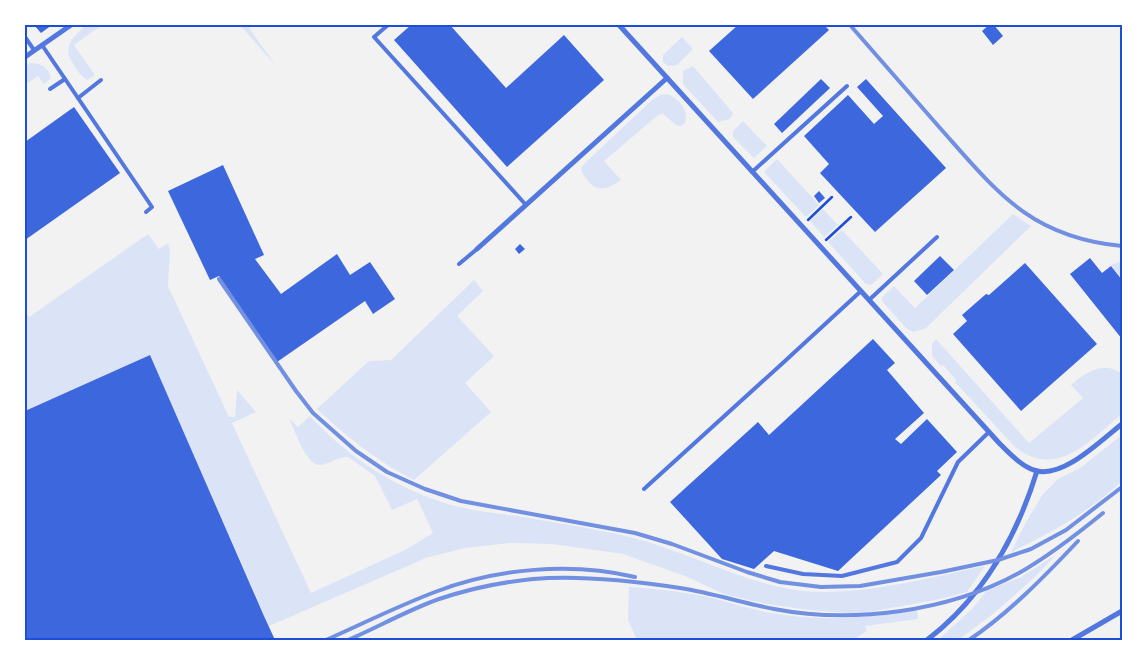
<svg xmlns="http://www.w3.org/2000/svg" width="1147" height="665" font-family="'Open Sans',sans-serif">
<style>
.green{fill:#dbe4f7}
.building{fill:#3d67dc}
.lines{fill:none;stroke-linecap:round;stroke-linejoin:round}
.path{stroke:#1d4ed8;stroke-width:2.5}
.service{stroke:#5277de;stroke-width:4}
.minor{stroke:#5277de;stroke-width:5}
.rail{stroke:#7290e2;stroke-width:4}
.neatline{fill:none;stroke:#1d4ed8;stroke-width:2}
</style>
<rect width="100%" height="100%" fill="#f2f2f2"/>
<g class="green">
<path d="M86,25h16l-28,20 21,30 -8,5c-7,-5 -11,-11 -15,-18 -10,-17 3,-26 14,-37z"/>
<polygon points="240,25 247,25 276,66"/>
<polygon points="682,37 693,49 677,65 668,66 663,62 663,55"/>
<path d="M30,63c11,0 18,4 21,15l-7,6 -6,-8 -13,9v-18z"/>
<polygon points="693,66 733,113 730,119 718,122 683,84 683,71"/>
<path d="M668,94c12,6 21,16 17,29l-4,3 -5,-1 -14,-12 -5,3 -53,45 17,19c-11,7 -21,14 -32,2 -4,-5 -7,-8 -8,-14l4,-5 66,-62 9,-6z"/>
<polygon points="743,121 767,146 754,158 733,137 733,131"/>
<polygon points="777,159 819,205 806,217 764,172"/>
<polygon points="823,209 838,225 824,237 810,221"/>
<polygon points="1013,214 1031,226 925,329 913,332 907,329 882,301 882,297 894,286 915,308"/>
<polygon points="842,230 883,274 871,285 866,284 828,242"/>
<path d="M148,234l11,15 9,-6 2,8 -2,35 61,131h6l2,-27 19,22 -24,11 79,170 96,-44 26,-16 -16,-34 -25,11 -17,-34 -27,-19c-10,0 -17,6 -27,8 -15,2 -26,-35 -32,-47l9,9 12,-11c36,39 83,71 135,87 25,8 52,10 78,14 40,7 82,13 122,24 58,17 114,50 177,51 55,0 110,-15 163,-26l-18,26 -32,8 -66,12 -20,1 -39,-3 -44,-6 -42,-10 -39,-18 -62,-22 -71,-10 -41,-1 -46,5 -39,10 -157,68 -119,-271 -125,56v-99l4,5z"/>
<polygon points="1122,261 1122,279 1111,265"/>
<path d="M474,280l9,11 -26,25 37,40 -29,27 26,29 -77,68c-36,-18 -67,-43 -97,-71l52,-48 22,-1z"/>
<path d="M936,339l93,104 54,-45 -12,-13c15,-13 33,-25 51,-11v40c-33,27 -65,66 -107,33l-60,-65 2,-1 -14,-16 -2,1 -9,-10v-12z"/>
<path d="M1122,435v46c-35,32 -69,51 -111,71l15,-30 17,-28 15,-15 22,-11z"/>
<polygon points="1057,554 1035,577 993,614 958,640 938,640 973,608 987,590 1021,577"/>
<path d="M629,587c30,2 59,5 87,12 19,5 37,11 56,14 51,9 94,5 145,-3l1,9 -53,7 2,5 -15,9h-215l-9,-20z"/>
</g>
<g class="building">
<polygon points="34,25 52,25 41,33"/>
<polygon points="411,25 450,25 506,88 564,35 604,80 507,167 394,40"/>
<polygon points="738,25 824,25 829,30 753,99 709,51"/>
<polygon points="989,25 994,25 1003,36 993,45 982,31"/>
<polygon points="821,79 830,88 782,133 774,124"/>
<polygon points="866,79 946,168 875,232 820,173 829,164 804,136 848,95 874,124 883,116 857,87"/>
<polygon points="74,107 120,173 25,240 25,142"/>
<polygon points="223,165 264,255 255,259 281,294 337,254 350,275 370,262 395,299 373,314 365,301 277,362 219,276 210,280 168,191"/>
<polygon points="819,191 825,198 819,203 814,196"/>
<polygon points="520,244 525,249 519,254 515,249"/>
<polygon points="940,256 954,270 927,295 914,281"/>
<polygon points="1090,258 1102,273 1111,266 1122,280 1122,339 1070,274"/>
<polygon points="1025,263 1097,344 1021,411 953,334 967,321 962,315 986,294 989,295"/>
<polygon points="873,339 895,363 887,370 924,413 895,439 901,444 927,419 957,452 937,471 941,475 838,571 774,551 754,569 722,559 670,502 758,422 769,435"/>
<polygon points="150,355 264,616 275,640 25,640 25,411"/>
</g>
<g class="lines">
<g class="path">
<polyline points="808,220 832,197"/>
<polyline points="826,240 851,217"/>
</g>
<g class="service">
<polyline points="388,25 374,37 526,205"/>
<polyline points="25,37 34,50"/>
<polyline points="42,45 152,207 146,212"/>
<polyline points="50,89 65,79"/>
<polyline points="78,98 101,80"/>
<polyline points="752,172 847,86"/>
<polyline points="459,264 477,249"/>
<polyline points="869,300 937,237"/>
<polyline points="644,489 785,361 861,291"/>
<polyline points="766,566 803,574 842,576 897,562 921,538 958,462 989,432"/>
</g>
<g class="minor">
<path d="M619,25l381,419c9,9 23,24 37,27 28,6 64,-31 85,-47"/>
<polyline points="25,57 71,25"/>
<polyline points="477,249 667,78"/>
<path d="M927,640c55,-42 90,-104 110,-169"/>
<polyline points="1072,640 1122,611"/>
</g>
<g class="rail">
<path d="M850,25c30,34 60,69 90,103 57,64 90,109 182,118"/>
<polyline points="219,279 296,391 313,413 356,451 387,472 425,489 461,501 635,533 672,544 747,572 780,582 821,587 860,586 941,572 998,560 1031,549 1066,530 1122,487"/>
<path d="M326,640c36,-16 72,-34 109,-48 62,-24 136,-30 200,-15"/>
<path d="M348,640c30,-13 60,-30 91,-41 30,-10 63,-17 94,-20 47,-4 101,2 147,9 32,5 63,15 94,21 78,15 174,3 245,-36 30,-17 57,-38 84,-60"/>
<path d="M969,640c40,-27 76,-64 109,-99"/>
</g>
</g>
<rect width="1147" height="665" fill="none" stroke="#ffffff" stroke-width="52"/>
<rect x="26" y="26" width="1095" height="613" class="neatline"/>
</svg>
